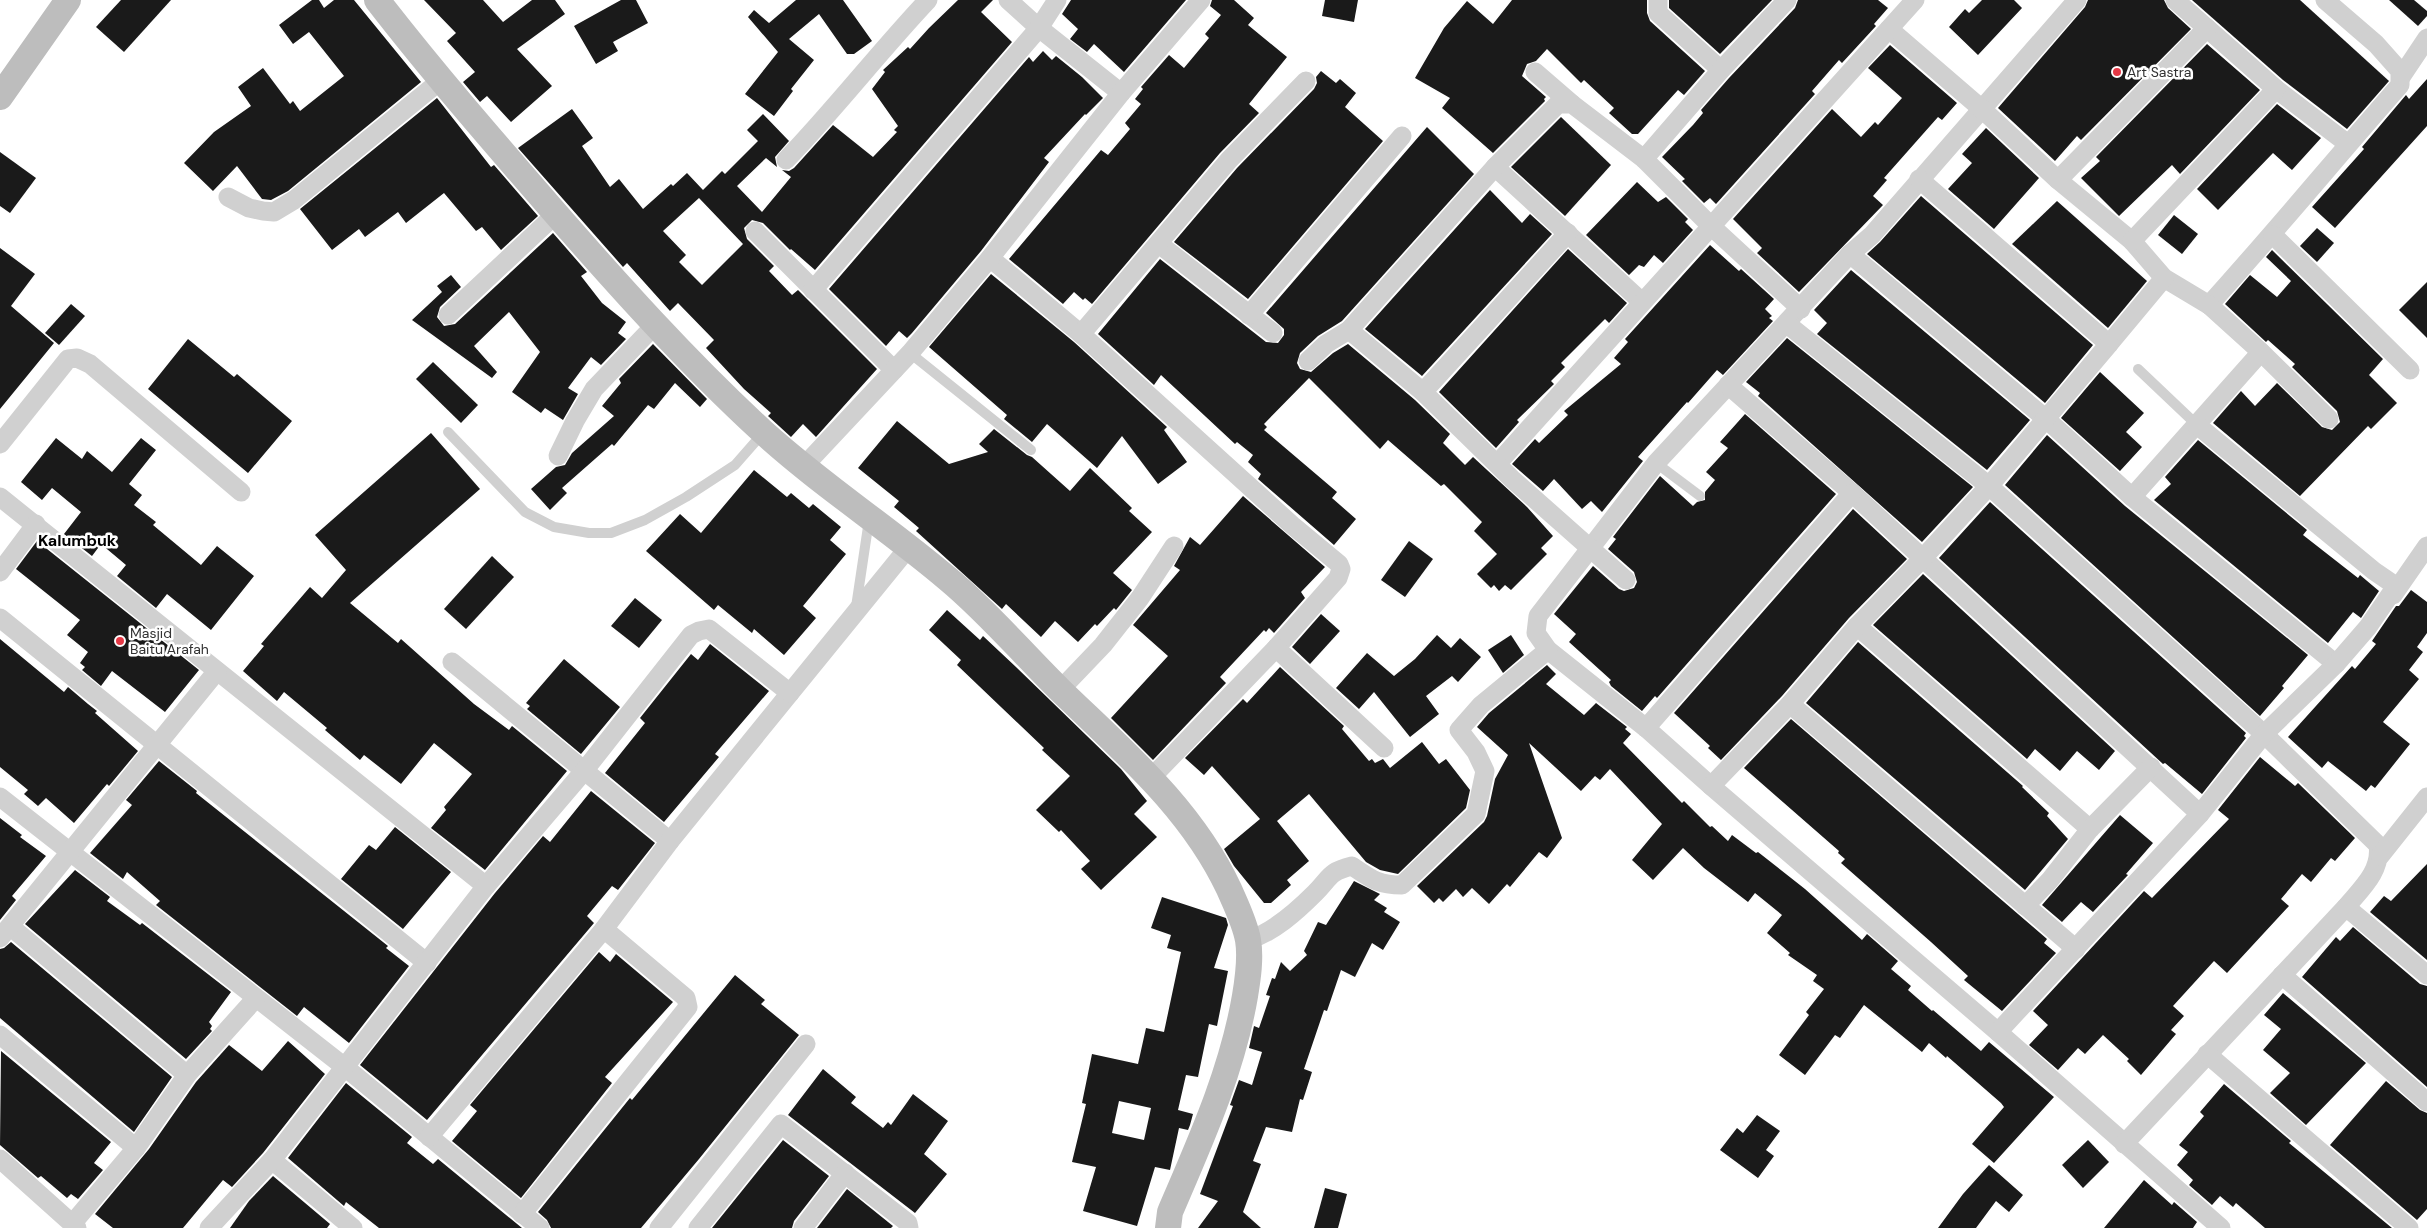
<svg xmlns="http://www.w3.org/2000/svg" width="2427" height="1228" font-family="'DM Sans',sans-serif">
<style>
.building{fill:#1a1a1a;fill-rule:evenodd}
.lines{fill:none;stroke-linecap:round;stroke-linejoin:round}
.lane{stroke:#d0d0d0;stroke-width:10}
.street{stroke:#d0d0d0;stroke-width:19}
.secondary{stroke:#bdbdbd;stroke-width:26}
.poi-dot{fill:#e63946;stroke:#fff;stroke-width:2}
.labels{text-anchor:middle;dominant-baseline:central;stroke-width:5;stroke-linejoin:round;paint-order:stroke}
.poi-label{font-size:14px;fill:#333;stroke:#fff;text-anchor:start}
.quarter-label{font-size:16px;font-weight:bold;fill:#000;stroke:#fff}
</style>
<rect width="100%" height="100%" fill="#fff"/>
<g class="building">
<polygon points="121,0 171,0 124,52 96,27"/>
<polygon points="312,0 319,0 324,8 334,0 354,0 421,82 288,191 271,200 262,199 237,166 213,191 184,163 214,132 251,106 238,87 263,68 290,104 293,101 300,111 344,76 309,32 293,44 279,25"/>
<polygon points="424,0 483,0 503,22 532,0 555,0 565,14 517,49 552,86 511,122 487,96 480,102 463,82 475,72 447,41 456,33"/>
<polygon points="621,0 636,0 648,23 613,42 618,51 596,64 574,26"/>
<polygon points="796,0 843,0 872,41 854,54 847,54 819,14 789,39 814,60 791,89 793,91 774,116 745,94 778,52 748,17 754,10 769,23"/>
<path d="M958,0h35l-12,12 31,30 -197,228 -24,-21 -1,1 -27,-27 -11,-3 -8,8 3,11 27,27 -5,5 23,24 6,-5 79,79 -61,68 -13,-13 -12,13 -23,-21 3,-3 -27,-24 -38,-41 8,-8 -36,-37 -8,8 -43,-48 -4,4 -105,-119 54,-39 21,29 -11,8 28,41 9,-8 24,30 28,-25 2,2 14,-13 16,17 19,-19 3,3 33,-33 -11,-11 16,-16 26,27 -14,16 2,10 -11,-9 -29,28 25,26 29,-35 -9,-7 7,1 5,-3 39,-43 40,32 24,-25 -3,-2 4,-4 -26,-37 13,-17 -2,-2 25,-23 2,2 19,-21zM699,198l44,46 -41,41 -23,-23 7,-7 -23,-24z"/>
<polygon points="1071,0 1186,0 1124,72 1094,44 1087,52 1070,39 1078,29 1062,14"/>
<polygon points="1212,0 1234,0 1254,18 1248,25 1287,57 1249,104 1259,113 1220,153 1092,304 1085,298 1083,300 1074,292 1063,304 1009,259 1101,150 1108,155 1130,129 1125,123 1141,104 1135,99 1143,89 1141,87 1169,55 1184,68 1209,38 1205,34 1221,15 1210,6"/>
<polygon points="1325,0 1358,0 1354,22 1322,16"/>
<polygon points="1512,0 1647,0 1647,13 1650,21 1705,71 1684,95 1678,90 1638,134 1632,134 1609,113 1614,108 1584,80 1581,83 1547,49 1536,61 1527,64 1522,76 1546,97 1544,99 1545,101 1493,153 1442,108 1450,98 1415,78 1444,28 1467,1 1493,24"/>
<polygon points="1669,0 1772,0 1720,54 1669,8"/>
<polygon points="1798,0 1878,0 1888,8 1874,24 1876,26 1842,63 1839,60 1812,91 1815,94 1716,204 1710,198 1704,203 1682,181 1685,179 1662,157 1693,125 1703,113 1701,110 1729,78 1795,8"/>
<polygon points="1982,0 2014,0 2022,8 1978,55 1949,27 1965,9 1969,13"/>
<polygon points="2088,0 2164,0 2168,8 2191,29 2081,140 2077,136 2055,161 1998,108 2085,7"/>
<polygon points="2192,0 2300,0 2389,81 2347,129 2283,80"/>
<polygon points="2389,0 2414,0 2427,11 2427,16 2418,26"/>
<polygon points="2207,44 2260,90 2180,174 2172,165 2119,216 2081,178 2100,161 2096,157"/>
<polygon points="1890,45 1957,103 1942,120 1938,117 1884,178 1887,180 1873,196 1883,205 1799,292 1757,253 1762,248 1733,219 1832,109 1861,137 1875,122 1878,125 1902,98 1868,68"/>
<polygon points="1043,51 1052,60 1056,56 1082,77 1103,98 1086,115 1085,114 1044,158 1049,162 981,251 912,333 907,338 899,331 886,346 829,289 1029,57 1033,62"/>
<polygon points="1321,71 1336,83 1340,79 1356,93 1345,107 1383,141 1248,299 1174,242 1237,168 1314,89 1317,83 1316,77"/>
<polygon points="2427,79 2427,126 2335,228 2312,207 2364,149 2362,147 2406,95 2409,99"/>
<polygon points="437,98 491,167 494,165 538,216 501,250 482,227 476,231 444,193 406,223 398,212 365,237 359,229 332,250 300,209"/>
<polygon points="2277,104 2321,138 2292,170 2273,153 2218,210 2197,189"/>
<polygon points="1561,117 1611,165 1565,216 1511,167"/>
<polygon points="1427,127 1474,174 1342,321 1318,336 1300,353 1297,363 1300,369 1311,372 1333,353 1348,344 1415,400 1450,434 1443,443 1465,465 1473,457 1527,507 1553,536 1541,548 1547,554 1511,590 1505,585 1499,591 1494,585 1491,588 1477,574 1497,554 1474,531 1482,522 1444,484 1441,486 1388,440 1380,449 1309,378 1264,424 1267,427 1264,430 1337,492 1332,498 1356,519 1334,545 1258,479 1261,474 1248,462 1253,455 1237,442 1235,444 1161,375 1154,385 1098,334 1160,259 1266,342 1278,343 1284,335 1284,329 1266,313"/>
<polygon points="1986,128 2039,178 1994,229 1948,189 1972,163 1962,154"/>
<polygon points="0,152 36,178 10,213 0,206"/>
<polygon points="1637,182 1658,202 1666,197 1688,219 1685,222 1693,230 1663,263 1654,255 1644,267 1639,265 1629,275 1586,235"/>
<polygon points="1490,190 1522,223 1530,214 1552,234 1422,376 1365,329"/>
<polygon points="1921,196 2093,345 2045,403 1867,254 1880,242"/>
<polygon points="2057,201 2147,281 2108,328 2012,244"/>
<polygon points="2174,215 2198,234 2182,254 2158,235"/>
<polygon points="2317,228 2334,243 2317,262 2300,246"/>
<polygon points="553,233 587,272 581,276 602,303 626,322 618,333 626,339 601,365 591,357 568,388 578,394 563,420 545,408 541,413 512,392 540,352 509,312 474,346 497,372 492,378 412,320 442,292 437,286 451,275 461,287 440,307 437,317 444,326 455,324"/>
<polygon points="1710,245 1739,271 1741,269 1774,299 1765,309 1772,316 1769,318 1773,321 1723,375 1717,370 1688,403 1687,402 1638,457 1643,461 1602,512 1591,501 1582,509 1554,479 1543,491 1512,464 1535,439 1539,443 1568,415 1564,411 1621,364 1614,358 1628,342 1625,339"/>
<polygon points="0,248 35,274 11,306 54,343 0,409"/>
<polygon points="1568,249 1627,303 1609,323 1605,319 1561,363 1565,367 1551,381 1554,384 1517,420 1519,422 1496,448 1439,392"/>
<polygon points="2272,250 2383,359 2369,375 2397,403 2371,429 2368,426 2300,496 2213,423 2241,391 2255,406 2277,383 2322,427 2332,430 2340,422 2337,411 2292,367 2295,364 2268,340 2266,342 2225,304 2250,275 2277,297 2291,281 2266,257"/>
<polygon points="1851,270 2030,420 1987,470 1817,334 1827,323 1814,310"/>
<polygon points="991,274 1074,342 1167,427 1164,430 1187,462 1158,484 1122,436 1097,468 1047,424 1032,442 1004,419 1007,415 929,347"/>
<polygon points="2427,282 2427,338 2399,310"/>
<polygon points="71,304 85,316 59,345 45,333"/>
<polygon points="1787,338 1973,487 1922,542 1758,396 1760,393 1746,382"/>
<polygon points="188,339 234,377 237,374 292,421 248,473 148,389"/>
<polygon points="653,344 707,399 700,407 675,383 654,409 648,405 614,446 612,444 562,488 567,493 550,510 531,489 556,467 565,465 572,453 614,416 602,406 621,383 619,379"/>
<polygon points="433,362 478,405 461,423 416,379"/>
<polygon points="2100,372 2144,413 2126,432 2142,447 2120,471 2061,418"/>
<polygon points="1745,414 1836,494 1657,698 1655,696 1642,711 1611,686 1609,682 1611,680 1569,642 1576,634 1554,614 1593,566 1619,589 1624,591 1634,588 1637,582 1634,572 1608,549 1616,539 1613,537 1660,476 1693,506 1697,502 1705,500 1705,492 1715,480 1706,472 1728,448 1720,442"/>
<polygon points="897,421 949,464 988,452 979,444 994,429 1027,455 1032,457 1070,491 1090,468 1132,508 1129,511 1152,532 1113,573 1132,590 1116,610 1114,608 1097,626 1095,624 1078,642 1055,621 1041,637 1006,604 1002,609 916,531 919,528 894,507 899,501 858,468"/>
<polygon points="431,433 480,489 350,603 398,643 401,639 474,704 509,730 512,726 567,771 485,870 431,828 446,810 444,807 472,774 434,743 401,784 364,755 360,760 325,730 327,728 284,692 277,701 243,671 264,646 261,644 310,587 322,598 346,570 315,535"/>
<polygon points="2047,435 2125,506 2308,655 2282,686 2284,688 2260,716 2005,485"/>
<polygon points="56,438 82,459 87,451 112,472 141,438 156,450 129,484 142,495 134,505 156,522 153,525 201,565 217,546 254,576 211,630 167,594 156,608 117,576 126,565 101,544 92,556 64,534 81,512 52,488 42,500 21,482"/>
<polygon points="2198,440 2307,530 2303,535 2358,578 2360,575 2379,591 2361,618 2353,612 2328,643 2154,500 2171,484 2165,477"/>
<polygon points="754,470 787,497 791,493 809,508 813,504 841,527 830,540 846,554 803,606 816,618 784,655 754,629 752,633 718,605 714,610 646,551 680,514 701,533"/>
<polygon points="1243,496 1325,567 1301,592 1305,598 1274,633 1269,628 1266,632 1264,630 1220,677 1226,683 1153,760 1111,718 1168,656 1133,625 1180,570 1174,566 1190,537 1200,545"/>
<polygon points="1990,502 2246,733 2244,736 2246,738 2202,794 2165,763 2163,764 1939,558"/>
<polygon points="1853,509 1907,559 1849,618 1782,696 1721,760 1708,748 1710,746 1674,713"/>
<polygon points="37,541 199,670 165,712 112,671 101,686 82,670 85,667 80,663 88,652 67,635 80,620 16,569"/>
<polygon points="1409,541 1433,559 1405,597 1381,580"/>
<polygon points="492,556 514,577 466,629 444,609"/>
<polygon points="1923,574 2115,751 2099,770 2077,751 2060,771 2035,749 2027,759 1873,625"/>
<polygon points="2411,590 2427,602 2427,633 2417,647 2423,652 2409,670 2419,679 2383,722 2410,744 2375,788 2371,785 2366,791 2328,761 2322,768 2288,737 2352,666 2355,669 2376,644 2372,641 2396,606 2399,606"/>
<polygon points="635,598 662,620 639,648 611,626"/>
<polygon points="947,610 980,640 983,636 1016,667 1121,769 1147,801 1134,814 1157,837 1101,890 1081,869 1090,861 1061,830 1059,832 1036,810 1070,776 1042,750 1044,748 957,665 961,660 929,630"/>
<polygon points="1321,614 1340,631 1310,664 1292,647"/>
<polygon points="1437,635 1451,648 1460,638 1481,657 1458,682 1452,676 1426,696 1439,714 1410,737 1374,692 1359,709 1336,688 1367,653 1394,676 1415,659"/>
<polygon points="1511,635 1524,655 1503,673 1488,650"/>
<polygon points="0,639 64,692 68,687 88,704 97,711 95,713 138,751 109,786 107,784 74,823 46,798 38,806 24,794 28,790 0,767"/>
<polygon points="1858,642 2023,786 2022,787 2049,813 2047,816 2068,839 2025,890 1806,703"/>
<polygon points="710,644 769,691 715,754 719,757 664,822 605,773 645,723 640,718 691,654 698,660"/>
<polygon points="564,659 620,707 581,754 527,709 530,706 526,703"/>
<polygon points="1547,665 1556,674 1546,684 1584,715 1596,703 1627,727 1625,729 1631,734 1623,743 1682,803 1684,801 1710,827 1712,826 1728,841 1732,835 1756,853 1758,852 1805,889 1862,940 1867,934 1898,961 1891,969 1911,986 1908,990 1932,1011 1933,1010 1981,1051 1989,1042 2054,1097 1994,1163 1972,1144 2004,1107 2001,1103 1947,1056 1946,1058 1929,1043 1922,1052 1864,1005 1840,1038 1835,1035 1805,1075 1779,1055 1809,1015 1806,1012 1824,989 1813,981 1817,975 1788,955 1790,953 1767,933 1782,915 1755,893 1748,902 1704,868 1683,848 1653,880 1632,860 1662,824 1610,769 1600,780 1595,776 1581,791 1529,743 1562,838 1547,858 1539,852 1510,887 1507,884 1489,904 1472,888 1463,897 1456,889 1443,902 1439,898 1434,903 1417,886 1484,822 1487,816 1495,779 1508,755 1477,727 1489,713"/>
<polygon points="1280,667 1344,726 1342,729 1369,761 1372,759 1375,763 1383,759 1390,768 1422,742 1439,764 1446,759 1470,790 1466,808 1398,874 1380,870 1366,862 1309,794 1277,821 1309,861 1287,880 1291,885 1271,903 1264,903 1234,866 1224,849 1260,819 1212,766 1204,775 1185,758 1243,699 1247,703"/>
<polygon points="1791,719 2047,939 2044,943 2056,953 2002,1011 1964,980 1968,976 1931,942 1841,863 1845,859 1838,853 1839,851 1744,768"/>
<polygon points="2260,757 2295,786 2298,783 2355,838 2335,861 2331,858 2311,882 2302,874 2281,899 2289,906 2227,973 2214,961 2173,1006 2184,1016 2171,1030 2176,1034 2141,1075 2127,1061 2129,1059 2103,1035 2085,1054 2078,1048 2058,1070 2029,1045 2048,1025 2033,1011 2144,891 2152,898 2229,819 2218,810"/>
<polygon points="159,761 197,791 196,793 388,946 386,948 409,966 349,1043 304,1007 297,1016 156,905 160,901 127,872 123,879 90,853 132,805 126,800"/>
<polygon points="591,791 655,843 618,890 612,886 587,916 594,923 427,1120 360,1065 495,893 543,836 550,842"/>
<polygon points="2120,815 2153,843 2126,874 2128,875 2093,912 2081,902 2062,922 2042,905"/>
<polygon points="0,818 22,835 20,837 46,856 12,896 16,900 0,920"/>
<polygon points="395,827 451,872 403,929 341,879 369,845 376,850"/>
<polygon points="2427,864 2427,960 2370,912 2384,896 2391,901"/>
<polygon points="75,870 110,897 107,901 140,925 142,923 231,992 209,1022 212,1026 210,1029 212,1031 186,1059 25,924"/>
<polygon points="1354,881 1380,894 1374,900 1387,908 1384,912 1400,922 1383,950 1372,943 1355,977 1341,970 1327,1011 1324,1010 1304,1069 1312,1072 1303,1100 1300,1099 1292,1132 1266,1127 1253,1161 1261,1164 1243,1212 1261,1228 1198,1228 1218,1201 1200,1194 1233,1106 1230,1105 1239,1080 1252,1085 1262,1052 1249,1048 1254,1026 1259,1028 1270,996 1266,995 1272,978 1275,979 1281,962 1290,971 1307,955 1304,951 1318,922 1326,925"/>
<path d="M1162,897l64,21 2,7 -14,43 14,3 -11,55 -8,-2 -11,53 -12,-2 -8,35 15,4 -3,11 -2,5 -9,-2 -9,42 -15,-3 -18,59 -54,-15 13,-44 -24,-5 14,-58 -4,-1 10,-49 46,10 8,-36 18,4 17,-80 -14,-4 4,-13 -20,-7zM1119,1101l32,7 -7,32 -32,-7z"/>
<polygon points="2353,927 2420,984 2427,986 2427,1087 2302,977 2336,937 2340,941"/>
<polygon points="11,942 172,1077 134,1132 0,1018 0,949 4,948"/>
<polygon points="599,952 610,962 616,954 673,1002 605,1077 612,1083 521,1198 452,1141 477,1111 470,1105"/>
<polygon points="735,975 765,1000 761,1004 799,1035 699,1159 641,1228 551,1228 547,1220 538,1212 630,1098 632,1100"/>
<polygon points="2283,993 2366,1063 2306,1125 2270,1093 2290,1073 2263,1050 2281,1029 2264,1015"/>
<polygon points="288,1041 325,1074 263,1153 232,1187 223,1180 183,1228 113,1228 95,1214 149,1149 196,1082 229,1045 262,1071"/>
<polygon points="1,1051 111,1142 94,1163 103,1170 78,1199 71,1194 67,1198 41,1176 38,1178 0,1145"/>
<polygon points="823,1069 856,1097 851,1103 883,1128 888,1122 891,1125 913,1094 948,1121 924,1154 947,1174 915,1213 788,1115"/>
<polygon points="2386,1081 2420,1110 2427,1113 2427,1209 2417,1220 2330,1145"/>
<polygon points="346,1083 412,1137 407,1143 433,1164 438,1159 522,1228 379,1228 346,1202 344,1206 288,1158"/>
<polygon points="2224,1084 2291,1141 2289,1143 2392,1228 2265,1228 2236,1203 2233,1207 2220,1196 2212,1205 2189,1185 2193,1180 2177,1165 2188,1152 2179,1145 2204,1116 2200,1112"/>
<polygon points="1757,1115 1780,1131 1766,1150 1774,1156 1758,1178 1720,1150 1737,1128 1743,1133"/>
<polygon points="783,1140 829,1176 794,1221 792,1228 712,1228"/>
<polygon points="2088,1140 2109,1162 2083,1188 2062,1165"/>
<polygon points="1989,1165 2023,1195 2009,1212 1996,1201 1976,1228 1938,1228 1963,1194"/>
<polygon points="273,1176 330,1224 327,1228 230,1228 249,1201"/>
<polygon points="2144,1180 2172,1205 2174,1202 2197,1222 2193,1228 2104,1228"/>
<polygon points="1325,1188 1347,1194 1338,1228 1314,1228"/>
<polygon points="847,1189 893,1226 891,1228 817,1228"/>
</g>
<g class="lines">
<g class="lane">
<polyline points="910,353 1031,450"/>
<polyline points="2138,369 2197,425"/>
<polyline points="448,432 525,512 554,527 589,533 611,533 645,520 686,497 735,465 763,433"/>
<polyline points="1656,463 1700,496"/>
<polyline points="856,607 869,520"/>
</g>
<g class="street">
<polyline points="1008,0 1039,28 1121,93"/>
<polyline points="1658,0 1658,13 1721,70"/>
<polyline points="2077,0 1872,235 1850,254 1656,463 1538,616 1536,633 1548,650 1646,728 1711,786 1998,1032 2221,1228"/>
<polyline points="2175,0 2276,89 2348,144"/>
<path d="M1889,29l94,81 75,70 74,61 32,37 45,27c65,-72 127,-147 191,-220v-14l-24,-27 -51,-44"/>
<polyline points="1535,72 1572,104"/>
<polyline points="2401,77 2427,38"/>
<polyline points="1644,159 1721,70 1787,0"/>
<path d="M786,160c49,-51 93,-108 142,-160"/>
<polyline points="1495,167 1642,302"/>
<polyline points="1919,179 2109,344 2164,278"/>
<polyline points="2058,180 2207,28"/>
<polyline points="228,197 249,208 263,211 274,212 294,200 440,81"/>
<polyline points="755,231 894,370"/>
<polyline points="2273,235 2410,370"/>
<polyline points="2132,241 2276,89"/>
<polyline points="1159,244 1273,333"/>
<polyline points="1850,254 2045,418 2132,497 2261,352"/>
<polyline points="990,258 1081,334 1292,525 1339,564 1341,569 1338,578 1276,648 1151,778"/>
<polyline points="813,290 1039,28 1057,0"/>
<polyline points="2209,305 2261,352 2329,419"/>
<polyline points="448,315 556,214"/>
<polyline points="1249,315 1402,136"/>
<path d="M1787,324l202,162 275,248 114,111c4,26 -17,44 -32,62l-222,237"/>
<polyline points="1081,334 1229,160 1306,81"/>
<polyline points="1308,361 1326,344 1349,330"/>
<polyline points="1728,385 1852,493 2200,814"/>
<polyline points="1423,392 1568,233"/>
<polyline points="0,444 68,359 77,358 90,364 241,492"/>
<polyline points="558,456 575,421 594,389 655,325"/>
<polyline points="1497,464 1915,0"/>
<polyline points="805,465 910,353 990,258 1121,93 1201,0"/>
<polyline points="0,497 486,886"/>
<polyline points="2132,497 2336,664"/>
<polyline points="0,572 36,524"/>
<polyline points="1626,580 1512,479 1423,392 1349,330 1495,167 1558,104 1572,104 1644,159 1711,226 1801,309"/>
<polyline points="2393,595 2427,546"/>
<polyline points="0,618 427,963"/>
<polyline points="1857,626 2090,829"/>
<polyline points="1276,648 1384,748"/>
<polyline points="452,662 670,841"/>
<polyline points="1060,690 1103,645 1140,598 1174,546"/>
<polyline points="1790,704 2076,949"/>
<polyline points="1646,728 1852,493"/>
<polyline points="1711,786 1790,704 1857,626 1923,558 1989,486 2109,344"/>
<polyline points="0,797 346,1068 540,1228"/>
<polyline points="2380,856 2427,797"/>
<polyline points="2025,906 2050,880 2090,829 2151,767"/>
<polyline points="2346,907 2427,975"/>
<polyline points="11,927 187,1075"/>
<polyline points="604,929 670,841 790,693"/>
<polyline points="0,938 217,671"/>
<path d="M1248,940c25,-7 49,-29 67,-47 16,-16 13,-21 37,-27 19,13 26,19 50,19l74,-71 9,-43 -9,-19 -17,-22 22,-25 67,-55"/>
<polyline points="2282,975 2427,1102"/>
<polyline points="1998,1032 2200,814 2264,734 2336,664 2368,627 2394,589 2393,584 2374,571 2197,425"/>
<polyline points="0,1035 136,1148"/>
<polyline points="2207,1054 2409,1228"/>
<polyline points="429,1137 604,929 686,998 688,1007 522,1214"/>
<polyline points="0,1159 77,1228"/>
<polyline points="272,1160 353,1228"/>
<polyline points="72,1224 136,1148 187,1075 255,999"/>
<polyline points="209,1228 272,1160 486,886 584,771 691,635 699,631 709,629 790,693 908,548"/>
<polyline points="659,1228 806,1044"/>
<polyline points="698,1228 781,1124 908,1223 909,1228"/>
<polyline points="803,1228 845,1173"/>
</g>
<g class="secondary">
<path d="M377,0c55,71 114,139 173,207 67,77 136,154 212,224 58,53 126,97 186,148 41,34 75,75 113,112 62,60 130,117 168,198 7,16 16,34 19,51 3,18 0,38 -3,56 -13,76 -45,146 -75,216l-2,16"/>
<polyline points="0,97 68,0"/>
</g>
</g>
<g class="poi-dot">
<circle cx="2117" cy="72" r="5"/>
<circle cx="120" cy="641" r="5"/>
</g>
<g class="labels">
<g class="poi-label">
<text x="2127" y="72">Art Sastra</text>
<text x="130" y="633">Masjid<tspan x="130" dy="16">Baitu Arafah</tspan></text>
</g>
<g class="quarter-label">
<text x="77" y="540">Kalumbuk</text>
</g>
</g>
</svg>
